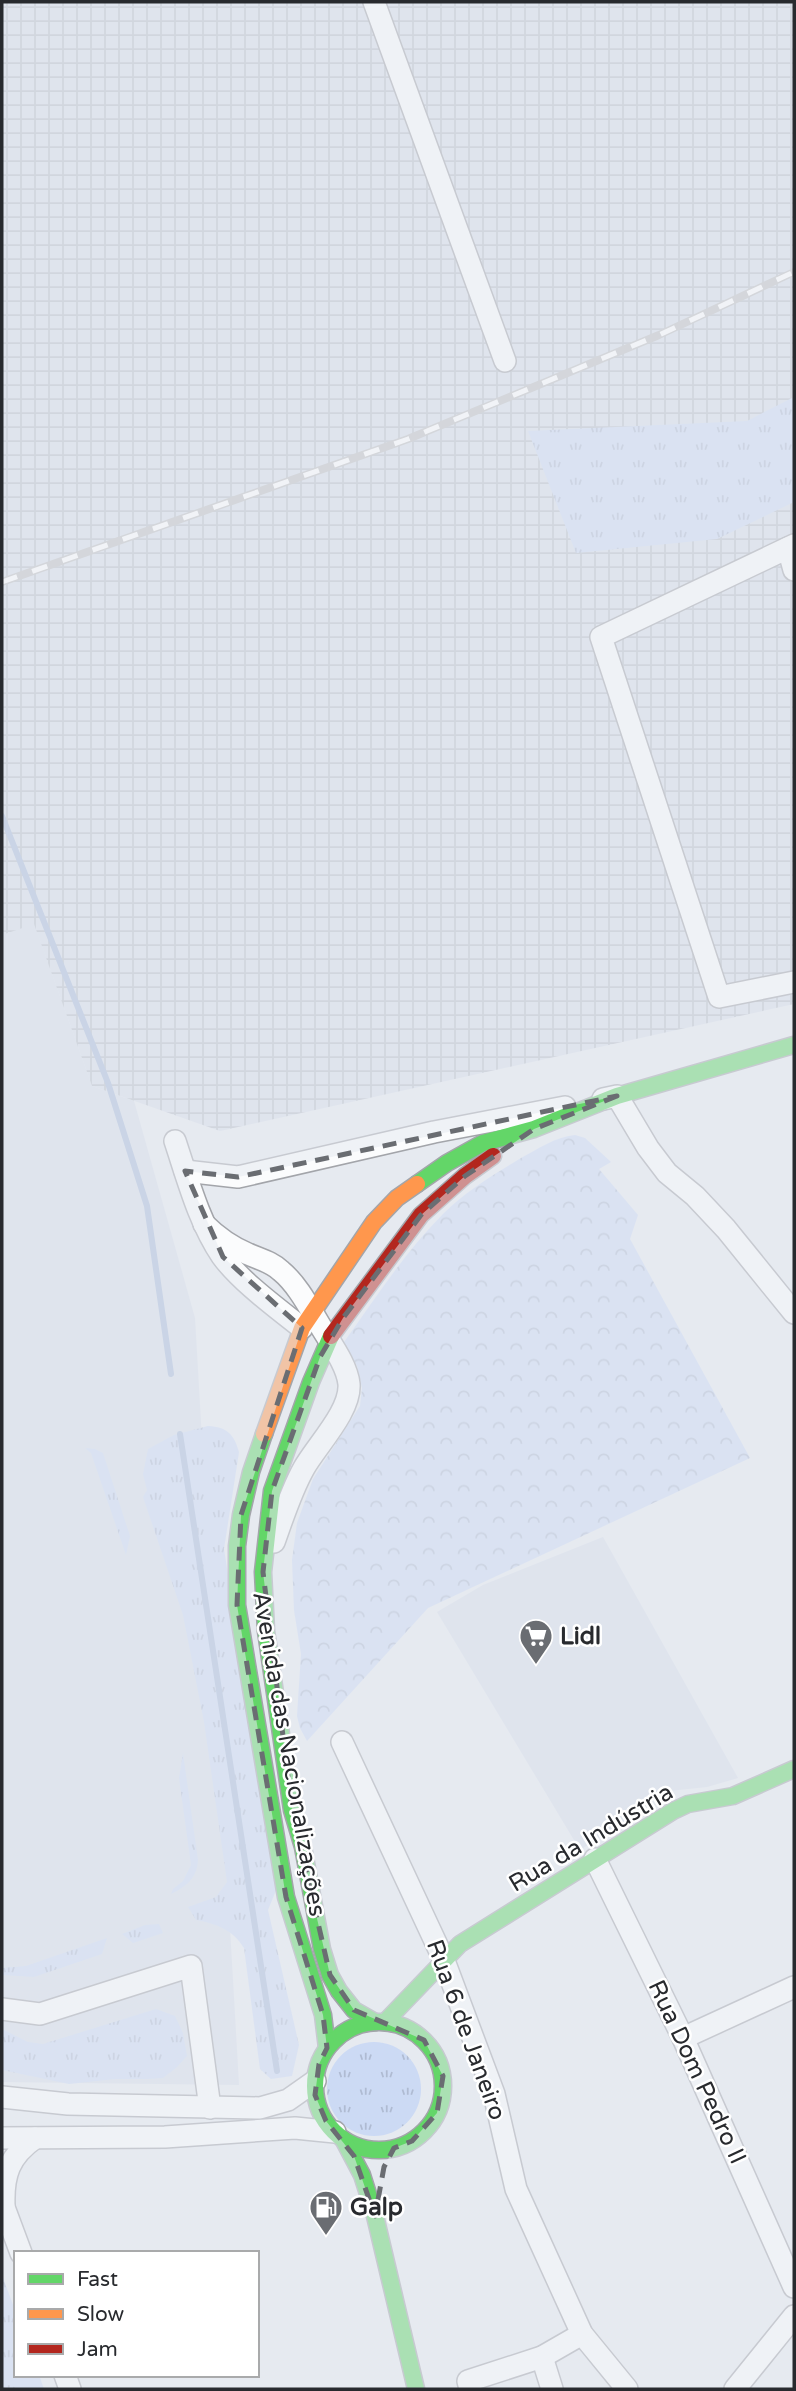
<svg xmlns="http://www.w3.org/2000/svg" width="796" height="2391" font-family="'Varela Round',sans-serif">
<style>
.built{fill:#d7dee9}
.industrial{fill:url(#industrial-grid)}
.grass{fill:url(#grass-tufts)}
.forest{fill:url(#forest-crowns)}
.lines{fill:none;stroke-linecap:round;stroke-linejoin:round}
.stream{stroke:#a8bad9;stroke-width:6}
.street-casing{stroke:#a3a5aa;stroke-width:24}
.fast-casing{stroke:#a3a5aa;stroke-width:19}
.slow-casing{stroke:#a3a5aa;stroke-width:19}
.jam-casing{stroke:#a3a5aa;stroke-width:19}
.street{stroke:#fbfcfd;stroke-width:21}
.fast{stroke:#63d668;stroke-width:16}
.slow{stroke:#ff974d;stroke-width:16}
.jam{stroke:#b3261e;stroke-width:16}
.rail-casing{stroke:#bebfc0;stroke-width:8}
.rail{stroke:#fff;stroke-width:5;stroke-dasharray:16;stroke-linecap:butt}
.marked{fill:none;stroke:#6a6d72;stroke-width:5;stroke-dasharray:14 9;stroke-linejoin:round}
.labels{text-anchor:middle;dominant-baseline:central;stroke-width:5;stroke-linejoin:round;paint-order:stroke}
.poi-label{font-size:24px;font-weight:bold;fill:#282a2e;stroke:#fff;text-anchor:start}
.street-label{font-size:24px;fill:#282a2e;stroke:#fff}
</style>
<defs>
<pattern id="industrial-grid" width="8" height="8" patternUnits="userSpaceOnUse" patternTransform="scale(1.75)"><rect width="8" height="8" fill="#d7dee9"/><path d="M0 4h8M4 0v8" fill="none" stroke="#b9bfc8"/></pattern>
<pattern id="grass-tufts" width="24" height="20" patternUnits="userSpaceOnUse" patternTransform="scale(1.75)"><rect width="24" height="20" fill="#ccdaf4"/><path d="M3 7l-1-3M5 7V3M7 7l1-3M15 17l-1-3M17 17v-4M19 17l1-3" fill="none" stroke="#afbbd2"/></pattern>
<pattern id="forest-crowns" width="20" height="18" patternUnits="userSpaceOnUse" patternTransform="scale(1.75)"><rect width="20" height="18" fill="#ccdaf4"/><path d="M2 6a3 3 0 1 1 6 0M12 15a3 3 0 1 1 6 0" fill="none" stroke="#afbbd2"/></pattern>
</defs>
<rect width="100%" height="100%" fill="#e6eaf0"/>
<g class="built">
<polygon points="34,923 92,1086 134,1101 195,1318 239,2085 2,2082 2,935"/>
<polygon points="603,1537 738,1778 707,1787 650,1793 625,1821 580,1850 437,1612 483,1585"/>
</g>
<polygon class="industrial" points="2,2 794,2 794,1004 220,1131 92,1086 34,924 2,935"/>
<g class="grass">
<polygon points="794,397 794,502 717,539 576,553 528,431 747,421"/>
<path d="M208,1426c19,1 26,8 31,26l-15,97 53,339 -9,22 31,135 -7,31 -21,3 -11,-10 -16,-121c-11,-18 -27,-24 -48,-28l-8,-13 28,-10 11,-15 -23,-160 -21,-107 -40,-118 4,-7 -4,-16 5,-25 26,-14z"/>
<polygon points="85,1448 95,1449 103,1453 130,1536 126,1555 91,1453"/>
<path d="M183,1753l15,107c-1,18 -11,26 -27,34l2,-5 10,-8 8,-16 -12,-87z"/>
<polygon points="159,1924 163,1933 133,1943 122,1934 145,1925"/>
<polygon points="107,1938 102,1954 34,1977 2,1975 2,1968 26,1966"/>
<polygon points="156,2009 175,2016 183,2033 187,2056 177,2067 163,2078 147,2079 115,2079 69,2084 2,2070 2,2029 28,2042 43,2044"/>
<circle cx="374" cy="2089" r="47"/>
<polygon points="2,2275 16,2313 16,2375 39,2375 44,2389 2,2389"/>
</g>
<path class="forest" d="M575,1135l10,3 26,24 -12,7 39,46 -8,24 120,219 -322,150 -121,133 -7,-13 -3,-12 4,-62 -7,-44 -2,-50 5,-37 16,-44 47,-73 2,-18 -5,-22 -13,-24c31,-43 61,-90 99,-128 23,-23 50,-39 78,-56 17,-9 34,-21 54,-23z"/>
<g class="lines">
<g class="stream">
<polyline points="2,816 108,1083 147,1206 171,1374"/>
<polyline points="180,1434 277,2071"/>
</g>
<defs>
<g id="street">
<polyline points="374,2 505,361"/>
<polyline points="794,545 601,637 719,997 794,982"/>
<polyline points="788,548 794,570"/>
<polyline points="603,1099 617,1096 648,1148 667,1173 695,1196 726,1229 794,1313"/>
<path d="M175,1141c13,39 24,81 47,115 18,25 55,52 80,72"/>
<polyline points="185,1171 238,1177 434,1132 565,1107"/>
<path d="M204,1224c13,13 27,23 44,30 11,5 24,8 33,17 17,14 29,38 40,56 10,17 26,38 28,57 2,27 -32,61 -45,84 -13,23 -21,49 -30,74"/>
<polyline points="342,1742 443,1958 494,2094 516,2189 582,2334 627,2389"/>
<polyline points="595,1859 683,2038 794,2287"/>
<polyline points="2,2009 40,2014 191,1966 210,2108"/>
<polyline points="683,2038 794,1987"/>
<polyline points="2,2097 68,2104 260,2108 288,2100 315,2081"/>
<polyline points="2,2138 165,2137 295,2128 335,2132"/>
<polyline points="2,2202 21,2253"/>
<path d="M4,2205c-1,-30 5,-49 31,-67"/>
<polyline points="542,2357 552,2389"/>
<polyline points="65,2375 70,2389"/>
<polyline points="470,2389 468,2381 542,2357 582,2334"/>
<polyline points="735,2389 794,2316"/>
</g>
<g id="fast">
<polyline points="417,1184 447,1163 483,1143 534,1129 617,1096 794,1045"/>
<polyline points="331,1336 311,1382 272,1491 263,1572 266,1631 292,1810 303,1847 322,1949 330,1975 339,1991 354,2010 375,2022"/>
<polyline points="264,1434 251,1472 241,1515 237,1546 237,1605 286,1897 323,2015 327,2048"/>
<polyline points="385,2022 460,1944 673,1811 688,1804 733,1796 794,1769"/>
<circle cx="379" cy="2086" r="64"/>
<polyline points="343,2139 362,2175 375,2216 416,2389"/>
</g>
<polyline id="slow" points="264,1434 302,1328 374,1222 397,1198 417,1184"/>
<polyline id="jam" points="331,1336 421,1215 465,1176 493,1156"/>
</defs>
<use href="#street" class="street-casing"/>
<use href="#fast" class="fast-casing"/>
<use href="#slow" class="slow-casing"/>
<use href="#jam" class="jam-casing"/>
<use href="#street" class="street"/>
<use href="#fast" class="fast"/>
<use href="#slow" class="slow"/>
<use href="#jam" class="jam"/>
<defs>
<polyline id="rail" points="2,582 408,439 659,335 794,272"/>
</defs>
<use href="#rail" class="rail-casing"/>
<use href="#rail" class="rail"/>
</g>
<path d="M0 0H796V2391H0ZM617,1096l-83,33 -69,47 -44,39 -78,103 -23,39 -48,134 -9,81 29,238 38,165 24,35 70,30 19,36 -6,37 -25,28 -18,7 -10,19 -9,49 -21,-60 -28,-35 -11,-26 4,-31 8,-16 -4,-33 -37,-118 -49,-292 4,-90 61,-187 -79,-71 -38,-86 53,6z" fill="#e6eaf0" fill-opacity=".55" fill-rule="evenodd"/>
<path class="marked" d="M617,1096l-83,33 -69,47 -44,39 -78,103 -23,39 -48,134 -9,81 29,238 38,165 24,35 70,30 19,36 -6,37 -25,28 -18,7 -10,19 -9,49 -21,-60 -28,-35 -11,-26 4,-31 8,-16 -4,-33 -37,-118 -49,-292 4,-90 61,-187 -79,-71 -38,-86 53,6z"/>
<defs>
<symbol id="supermarket-pin" viewBox="-11 -11 22 30"><path d="M0 17L-7.5 6A9.5 9.5 0 1 1 7.5 6Z" fill="#6a6d72" stroke="#fff"/><path d="M-6-5.5h2.5l.6 2H6L4.5 2H-2.5L-4.4-4H-6ZM-1.5 3.2a1.3 1.3 0 1 0 .1 0ZM3 3.2a1.3 1.3 0 1 0 .1 0Z" fill="#fff"/></symbol>
<symbol id="fuel-pin" viewBox="-11 -11 22 30"><path d="M0 17L-7.5 6A9.5 9.5 0 1 1 7.5 6Z" fill="#6a6d72" stroke="#fff"/><path d="M-5.5-6h7V0h2V4h1.3V-2.5L3-4.5l.8-.8L6-3V5H2.5V1h-1V6h-7ZM-4.2-4.7v3.2H.2V-4.7Z" fill="#fff"/></symbol>
</defs>
<g fill-rule="evenodd">
<use href="#supermarket-pin" x="517" y="1617" width="38" height="52"/>
<use href="#fuel-pin" x="307" y="2188" width="38" height="52"/>
</g>
<g class="labels">
<g class="poi-label">
<text x="560" y="1636">Lidl</text>
<text x="350" y="2207">Galp</text>
</g>
<g class="street-label">
<text transform="translate(289 1754) rotate(80)">Avenida das Nacionalizações</text>
<text transform="translate(591 1838) rotate(-31)">Rua da Indústria</text>
<text transform="translate(466 2030) rotate(70)">Rua 6 de Janeiro</text>
<text transform="translate(697 2072) rotate(65)">Rua Dom Pedro II</text>
</g>
</g>
<rect width="796" height="2391" fill="none" stroke="#282a2e" stroke-width="7"/>
<rect x="14" y="2251" width="245" height="126" fill="#ffffff" stroke="#a9aaab" stroke-width="2"/>
<rect x="28" y="2274" width="35" height="10" fill="#63d668" stroke="#a9aaab" stroke-width="2"/>
<text x="77" y="2286" font-size="21" fill="#282a2e">Fast</text>
<rect x="28" y="2309" width="35" height="10" fill="#ff974d" stroke="#a9aaab" stroke-width="2"/>
<text x="77" y="2321" font-size="21" fill="#282a2e">Slow</text>
<rect x="28" y="2344" width="35" height="10" fill="#b3261e" stroke="#a9aaab" stroke-width="2"/>
<text x="77" y="2356" font-size="21" fill="#282a2e">Jam</text>
</svg>
